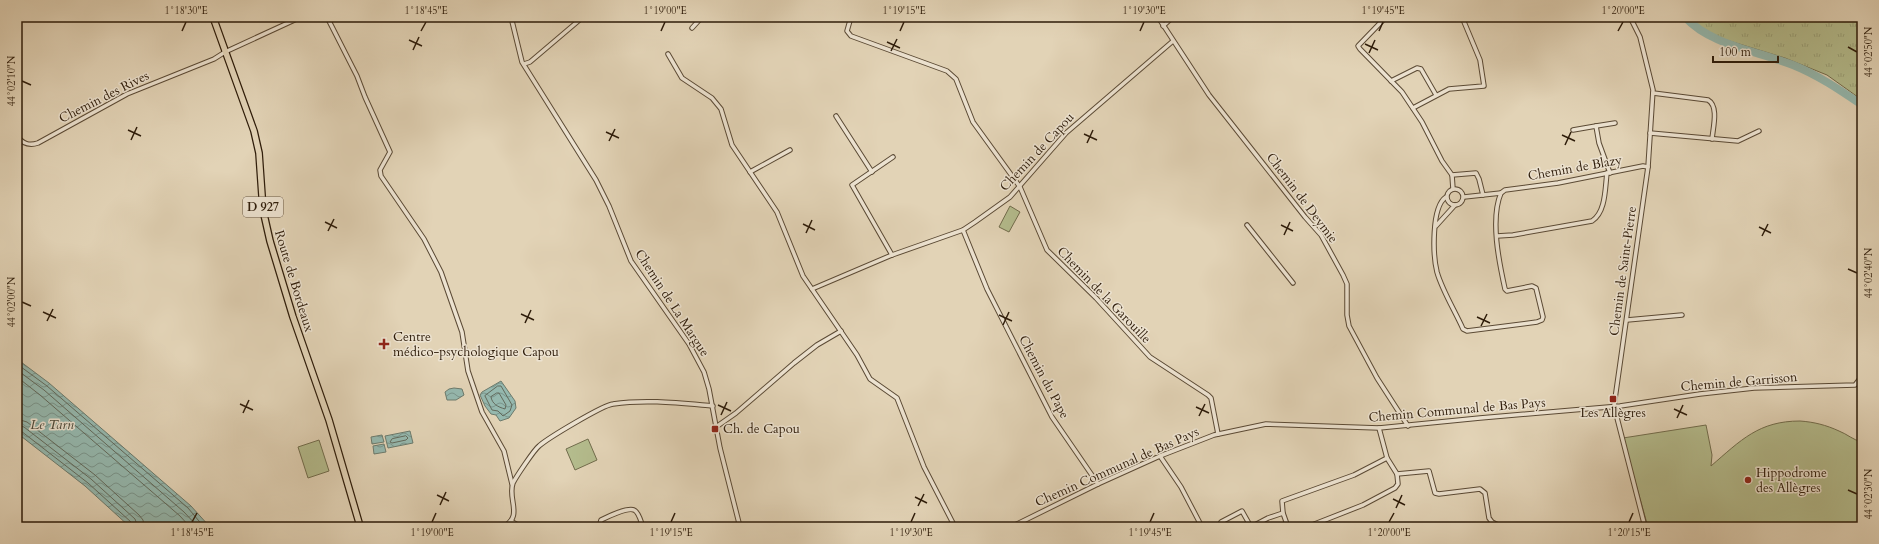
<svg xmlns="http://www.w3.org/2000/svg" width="1879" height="544" font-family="Cardo,serif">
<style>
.grass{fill:url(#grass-tufts);stroke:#716c4c}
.pitch{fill:#b4bc8d;stroke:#716c4c}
.water{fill:url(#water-waves);stroke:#6c7a6c}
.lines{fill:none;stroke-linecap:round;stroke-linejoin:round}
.shore{stroke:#626a5c;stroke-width:1}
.river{stroke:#95b8ae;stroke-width:8}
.street-casing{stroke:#5b4a35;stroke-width:5.5}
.primary-casing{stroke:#2e1c0a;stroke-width:8}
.street{stroke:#ece2d0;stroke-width:3.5}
.primary{stroke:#e2d3b6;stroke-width:5.5}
.ticks{fill:none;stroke:#2e1c0a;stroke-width:1.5}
.poi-dot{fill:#8f2418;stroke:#ece2d0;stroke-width:1.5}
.labels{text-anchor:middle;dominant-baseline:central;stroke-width:3;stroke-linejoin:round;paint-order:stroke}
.shield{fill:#ece2d0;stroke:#675745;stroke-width:1}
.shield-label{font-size:12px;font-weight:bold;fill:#2e1c0a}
.street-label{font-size:13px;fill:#2e1c0a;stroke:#ece2d0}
.poi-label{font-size:13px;fill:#2e1c0a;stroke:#ece2d0;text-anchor:start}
.water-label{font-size:14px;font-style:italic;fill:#4d4b3b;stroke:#ece2d0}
.neatline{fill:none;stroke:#2e1c0a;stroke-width:1.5}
.ticks-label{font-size:10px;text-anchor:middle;fill:#2e1c0a}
</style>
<defs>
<pattern id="grass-tufts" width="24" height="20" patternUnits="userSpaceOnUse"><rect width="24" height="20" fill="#b4bc8d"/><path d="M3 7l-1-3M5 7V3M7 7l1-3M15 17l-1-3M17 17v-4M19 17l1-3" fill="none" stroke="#9ba178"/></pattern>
<pattern id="water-waves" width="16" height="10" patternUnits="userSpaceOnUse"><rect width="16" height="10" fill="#95b8ae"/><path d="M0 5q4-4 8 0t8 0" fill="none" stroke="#7a958c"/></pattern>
</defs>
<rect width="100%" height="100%" fill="#e2d3b6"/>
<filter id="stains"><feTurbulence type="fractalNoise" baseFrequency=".005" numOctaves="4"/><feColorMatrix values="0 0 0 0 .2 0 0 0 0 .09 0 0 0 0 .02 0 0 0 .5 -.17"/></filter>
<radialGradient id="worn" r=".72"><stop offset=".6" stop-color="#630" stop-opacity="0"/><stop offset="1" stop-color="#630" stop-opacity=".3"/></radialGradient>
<polygon class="grass" points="1689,17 1862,17 1862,100 1827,75 1785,58 1723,39 1696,25"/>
<g class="pitch">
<polygon points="1010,206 1020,212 1009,232 999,227"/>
<path d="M1800,421c14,1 26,4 39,10 8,3 14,9 23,11v85h-214l-25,-89 83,-13 6,30 -1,11c30,-26 48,-45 89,-45z"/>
<polygon points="588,439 597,460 575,470 566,449"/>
<polygon points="319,440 329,471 308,478 298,447"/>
</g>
<g class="water">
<polygon points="17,359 49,383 191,506 210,527 130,527 85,486 17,433"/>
<polygon points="501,381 515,401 516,408 509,418 500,421 496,415 491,414 485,406 480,395 482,392"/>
<polygon points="454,388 462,389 464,395 456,400 447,400 445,392 449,389"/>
<polygon points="410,431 413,443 388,448 385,436"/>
<polygon points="382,435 384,442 372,444 371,437"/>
<polygon points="384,444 386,452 374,454 373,446"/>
</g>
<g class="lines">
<g class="shore">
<polyline points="17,364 47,386 188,508 204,527"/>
<polyline points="17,370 44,390 184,512 198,527"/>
<polyline points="17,377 40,395 180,516 190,527"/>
<polygon points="498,386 501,386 512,405 510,411 503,416 498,411 492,410 485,396"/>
<path d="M497,393h2l7,12 -1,4c-7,-2 -13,-5 -14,-12z"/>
<polyline points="17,419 27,422 95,475 139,515 143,520 144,527"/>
<polyline points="17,425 24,427 91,479 135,519 138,527"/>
<polyline points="17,430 21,431 88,483 131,522 133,527"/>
<polygon points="406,436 408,438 406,440 392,443 390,442 392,439"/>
</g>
<path class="river" d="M1685,17c25,28 73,34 108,48 25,10 47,25 69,40"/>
<defs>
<g id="street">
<polyline points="327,17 357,76 365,97 390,152 380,170 381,176 424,239 441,272 462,332 468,371 482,412 504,451 512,484"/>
<polyline points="511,17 522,62 596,180 609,206 631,261 689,344 704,372 709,389 720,448 740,527"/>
<polyline points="851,17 847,31 851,36 947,71 956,79 973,122 1020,187 1047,250 1096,298 1150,357 1208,395 1211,398 1218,434"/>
<polyline points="1158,17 1209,95 1305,217 1321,235 1343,275 1347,284 1347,315 1349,326 1377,378 1408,426"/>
<polyline points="1386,17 1358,46 1360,49 1402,92 1422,122 1442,161 1452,175 1453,189"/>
<polyline points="1630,17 1640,37 1653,90 1648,167 1614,406 1645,527"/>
<polyline points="1163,26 1173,17"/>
<polyline points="692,28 702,17"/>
<polyline points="668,54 682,78 712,98 721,109 732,145 777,212 803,276 857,355 870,379 897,398 924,467 955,527"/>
<polyline points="524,64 530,62 583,17"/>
<polyline points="1391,81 1417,68 1421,69 1436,95"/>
<path d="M1653,93l55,7c11,6 5,28 4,39"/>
<polyline points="1413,108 1449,89 1484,86 1480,60 1462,17"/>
<polyline points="836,116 872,172"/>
<polyline points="1596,126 1615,123"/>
<polyline points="1573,130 1596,126 1599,143 1610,173"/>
<polyline points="1650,133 1738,141 1759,131"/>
<path d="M17,136c6,8 12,10 21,7l89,-49 87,-35 11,-7 76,-35"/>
<polyline points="750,172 790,150"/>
<polyline points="1452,175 1476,173 1479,179 1483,195"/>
<circle cx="1455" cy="197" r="8"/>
<path d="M1446,197c-15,10 -13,59 -9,75 5,18 18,39 26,57l4,2 70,-9 5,-2 1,-3 -7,-29 -4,-2 -25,5 -2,-2c-6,-27 -15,-70 -4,-96l4,-3 53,-7 85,-17 5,1"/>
<polyline points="1464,197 1501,193"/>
<polyline points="1247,225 1293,283"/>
<polyline points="1436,226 1455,205"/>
<polyline points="963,230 987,289 1052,417 1098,484"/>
<path d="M1497,236l16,-1 79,-14c14,-9 13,-33 15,-48"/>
<polyline points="892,255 852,185 893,157"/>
<polyline points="812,289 892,255 963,230 975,222 1010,197 1066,133 1173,41"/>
<polyline points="1627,320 1682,315"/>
<polyline points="716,427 736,413 794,363 817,345 841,331"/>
<polyline points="1160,456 1181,487 1202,527"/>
<polyline points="1397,474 1429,471 1435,493 1439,494 1480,489 1485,493 1489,518 1492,522 1502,527"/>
<polyline points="511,521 521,527"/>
<path d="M503,527c21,-11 4,-28 10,-44 3,-6 21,-33 26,-37 9,-8 64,-41 74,-42 33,-5 66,-1 100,2"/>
<path d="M599,527l2,-7c6,-3 27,-13 33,-10 5,2 7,12 9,17"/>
<polyline points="1011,527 1098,484 1160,456 1214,435 1266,424 1379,428 1480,418 1620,406 1700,394 1754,388 1855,385 1862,376"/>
<polyline points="1224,527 1221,522 1242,511 1251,527"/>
<polyline points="1251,527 1268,518 1283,513"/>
<polyline points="1288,527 1283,513 1282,501 1354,475 1387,458"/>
<polyline points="1307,527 1363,505 1395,488 1398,484 1397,474 1387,458 1379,428"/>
</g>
<polyline id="primary" points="213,17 254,131 259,153 263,210 270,241 293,317 329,420 360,526"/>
</defs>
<use href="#street" class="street-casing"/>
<use href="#primary" class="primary-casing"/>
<use href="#street" class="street"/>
<use href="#primary" class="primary"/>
</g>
<path class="ticks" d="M182,31l4,-9M421,31l5,-9M661,31l4,-9M900,31l4,-9M1140,31l4,-9M1379,31l4,-9M1618,31l5,-9M409,40l13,6M887,42l13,6M1365,44l13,6M1848,47l9,5M413,50l6,-13M891,51l6,-12M1369,53l6,-13M22,81l9,4M128,130l13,6M606,132l13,6M1084,134l13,6M1562,135l13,6M131,140l6,-13M609,141l6,-12M1087,143l6,-13M1565,145l6,-13M325,222l12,6M803,224l12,6M1281,225l12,6M1759,227l12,6M328,231l6,-12M806,233l6,-13M1284,235l6,-13M1762,236l6,-12M1848,269l9,4M22,302l9,4M43,312l13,6M521,314l13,6M999,315l13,6M1477,317l13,6M47,321l6,-12M525,323l6,-13M1003,325l6,-13M1481,326l6,-12M240,404l13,6M718,405l13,6M1196,407l13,6M1674,409l13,6M243,413l6,-13M721,415l6,-13M1199,416l6,-12M1677,418l6,-13M1848,490l9,4M437,495l12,6M915,497l12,6M1393,499l12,6M440,505l6,-13M918,506l6,-12M1396,508l6,-13M192,522l5,-9M432,522l4,-9M671,522l4,-9M911,522l4,-9M1150,522l4,-9M1389,522l5,-9M1629,522l4,-9"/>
<g class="poi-dot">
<path d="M382 338h4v4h4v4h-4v4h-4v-4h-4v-4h4z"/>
<rect x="1609" y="395" width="8" height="8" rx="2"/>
<rect x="711" y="425" width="8" height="8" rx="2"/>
<circle cx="1748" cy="480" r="4"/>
</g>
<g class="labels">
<rect class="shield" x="243" y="197" width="40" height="20" rx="3"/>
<g class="shield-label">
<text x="263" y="207">D 927</text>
</g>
<g class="street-label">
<text transform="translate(104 97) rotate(-27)">Chemin des Rives</text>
<text transform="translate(1037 152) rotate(-47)">Chemin de Capou</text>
<text transform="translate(1575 168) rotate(-10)">Chemin de Blazy</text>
<text transform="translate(1302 198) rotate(53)">Chemin de Deymie</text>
<text transform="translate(1623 271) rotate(-82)">Chemin de Saint-Pierre</text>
<text transform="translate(294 281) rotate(73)">Route de Bordeaux</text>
<text transform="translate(1104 295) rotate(46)">Chemin de la Garouille</text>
<text transform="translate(672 303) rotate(57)">Chemin de La Margue</text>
<text transform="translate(1044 377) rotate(62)">Chemin du Pape</text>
<text transform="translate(1739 382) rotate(-5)">Chemin de Garrisson</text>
<text transform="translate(1457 410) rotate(-5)">Chemin Communal de Bas Pays</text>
<text transform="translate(1117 467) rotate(-24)">Chemin Communal de Bas Pays</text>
</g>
<g class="poi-label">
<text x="393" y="337">Centre<tspan x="393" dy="15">médico-psychologique Capou</tspan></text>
<text x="1613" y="413" text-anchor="middle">Les Allègres</text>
<text x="723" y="429">Ch. de Capou</text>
<text x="1756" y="473">Hippodrome<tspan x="1756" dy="15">des Allègres</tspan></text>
</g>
<g class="water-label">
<text x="52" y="424">Le Tarn</text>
</g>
</g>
<rect width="1879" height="544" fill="none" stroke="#e2d3b6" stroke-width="44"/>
<path d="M1713 56v6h65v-6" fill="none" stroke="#2e1c0a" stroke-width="2"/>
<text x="1719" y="56" font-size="12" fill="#2e1c0a" stroke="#ece2d0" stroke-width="3" paint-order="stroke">100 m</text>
<rect x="22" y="22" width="1835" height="500" class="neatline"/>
<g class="ticks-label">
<text x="186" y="14">1°18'30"E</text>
<text x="426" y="14">1°18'45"E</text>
<text x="665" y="14">1°19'00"E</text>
<text x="904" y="14">1°19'15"E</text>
<text x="1144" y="14">1°19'30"E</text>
<text x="1383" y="14">1°19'45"E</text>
<text x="1623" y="14">1°20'00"E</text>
<text transform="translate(1868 52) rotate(-90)" y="4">44°02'50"N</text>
<text transform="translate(11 81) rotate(-90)" y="4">44°02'10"N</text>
<text transform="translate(1868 273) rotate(-90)" y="4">44°02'40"N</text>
<text transform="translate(11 302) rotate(-90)" y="4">44°02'00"N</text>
<text transform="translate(1868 494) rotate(-90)" y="4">44°02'30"N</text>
<text x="192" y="536">1°18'45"E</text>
<text x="432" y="536">1°19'00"E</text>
<text x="671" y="536">1°19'15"E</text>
<text x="911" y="536">1°19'30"E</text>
<text x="1150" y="536">1°19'45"E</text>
<text x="1389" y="536">1°20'00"E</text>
<text x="1629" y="536">1°20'15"E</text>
</g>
<rect width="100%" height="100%" filter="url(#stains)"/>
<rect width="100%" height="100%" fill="url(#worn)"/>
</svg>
